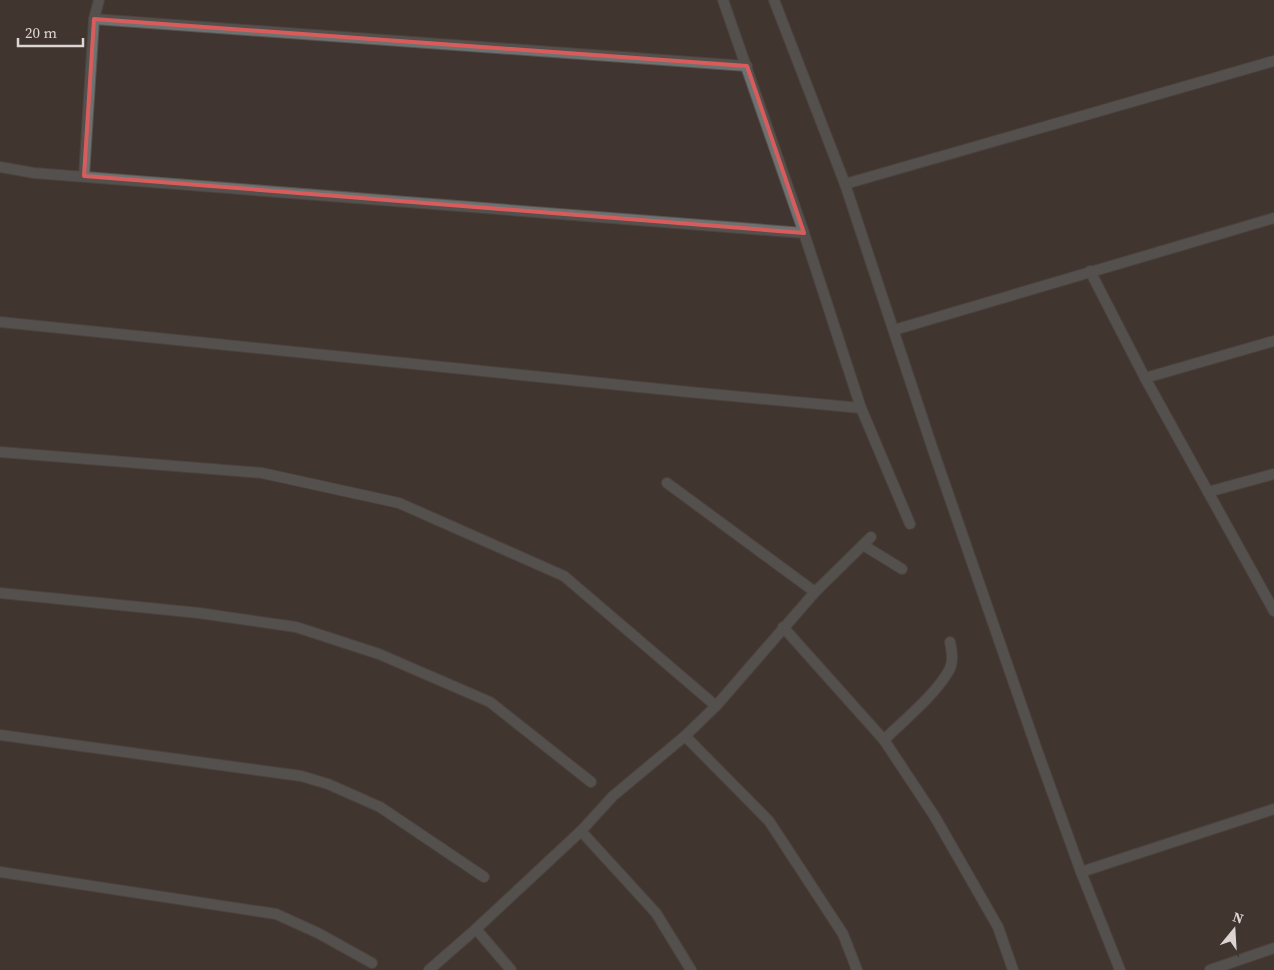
<svg xmlns="http://www.w3.org/2000/svg" width="1274" height="970" font-family="'Source Serif 4',serif">
<style>
.lines{fill:none;stroke-linecap:round;stroke-linejoin:round}
.minor-casing{stroke:#5c524d;stroke-width:12}
.minor{stroke:#6b7271;stroke-width:10}
.marked{fill:none;stroke:#d85c5b;stroke-width:4;stroke-linejoin:round}
</style>
<rect width="100%" height="100%" fill="#403530"/>
<g class="lines">
<defs>
<g id="minor">
<polyline points="723,0 804,233 861,408 910,524"/>
<polyline points="774,0 845,184 932,447 1038,753 1081,872 1120,970"/>
<polyline points="94,19 747,66"/>
<polyline points="0,167 34,173 804,233"/>
<polyline points="84,176 94,19 99,0"/>
<polyline points="845,184 1274,61"/>
<polyline points="1090,271 1145,378 1274,611"/>
<polyline points="0,322 689,392 861,408"/>
<polyline points="894,330 1274,218"/>
<polyline points="1145,378 1274,341"/>
<polyline points="0,452 262,473 399,503 564,576 716,706"/>
<polyline points="667,483 815,592"/>
<polyline points="1208,492 1274,474"/>
<polyline points="863,545 902,569"/>
<polyline points="0,593 199,613 296,627 379,654 490,702 591,782"/>
<polyline points="783,627 884,740 935,817 998,927 1013,970"/>
<polyline points="0,735 301,776 328,784 380,807 484,877"/>
<polyline points="685,736 769,821 843,934 857,970"/>
<path d="M884,740c20,-20 50,-44 64,-68 6,-9 4,-20 2,-30"/>
<polyline points="581,831 656,913 691,970"/>
<polyline points="0,872 276,914 318,933 372,963"/>
<polyline points="1081,872 1274,809"/>
<polyline points="476,929 511,970"/>
<polyline points="429,970 476,929 581,831 613,796 685,736 716,706 815,592 871,537"/>
<polyline points="1210,970 1274,948"/>
</g>
</defs>
<use href="#minor" class="minor-casing"/>
<use href="#minor" class="minor"/>
</g>
<path d="M0 0H1274V970H0ZM94,19l653,47 57,167 -720,-57z" fill="#403530" fill-opacity=".55" fill-rule="evenodd"/>
<path class="marked" d="M94,19l653,47 57,167 -720,-57z"/>
<g transform="translate(1234 930) rotate(18)" stroke="#403530" stroke-width="4" paint-order="stroke">
<path d="M0-4L9 19L0 12L-9 19Z" fill="#dcd5d2"/>
<text y="-8" font-size="14" font-weight="bold" text-anchor="middle" fill="#dcd5d2">N</text>
</g>
<path d="M18 38v8h65v-8" fill="none" stroke="#dcd5d2" stroke-width="2.5"/>
<text x="25" y="38" font-size="15" fill="#dcd5d2" stroke="#403530" stroke-width="4" paint-order="stroke">20 m</text>
</svg>
